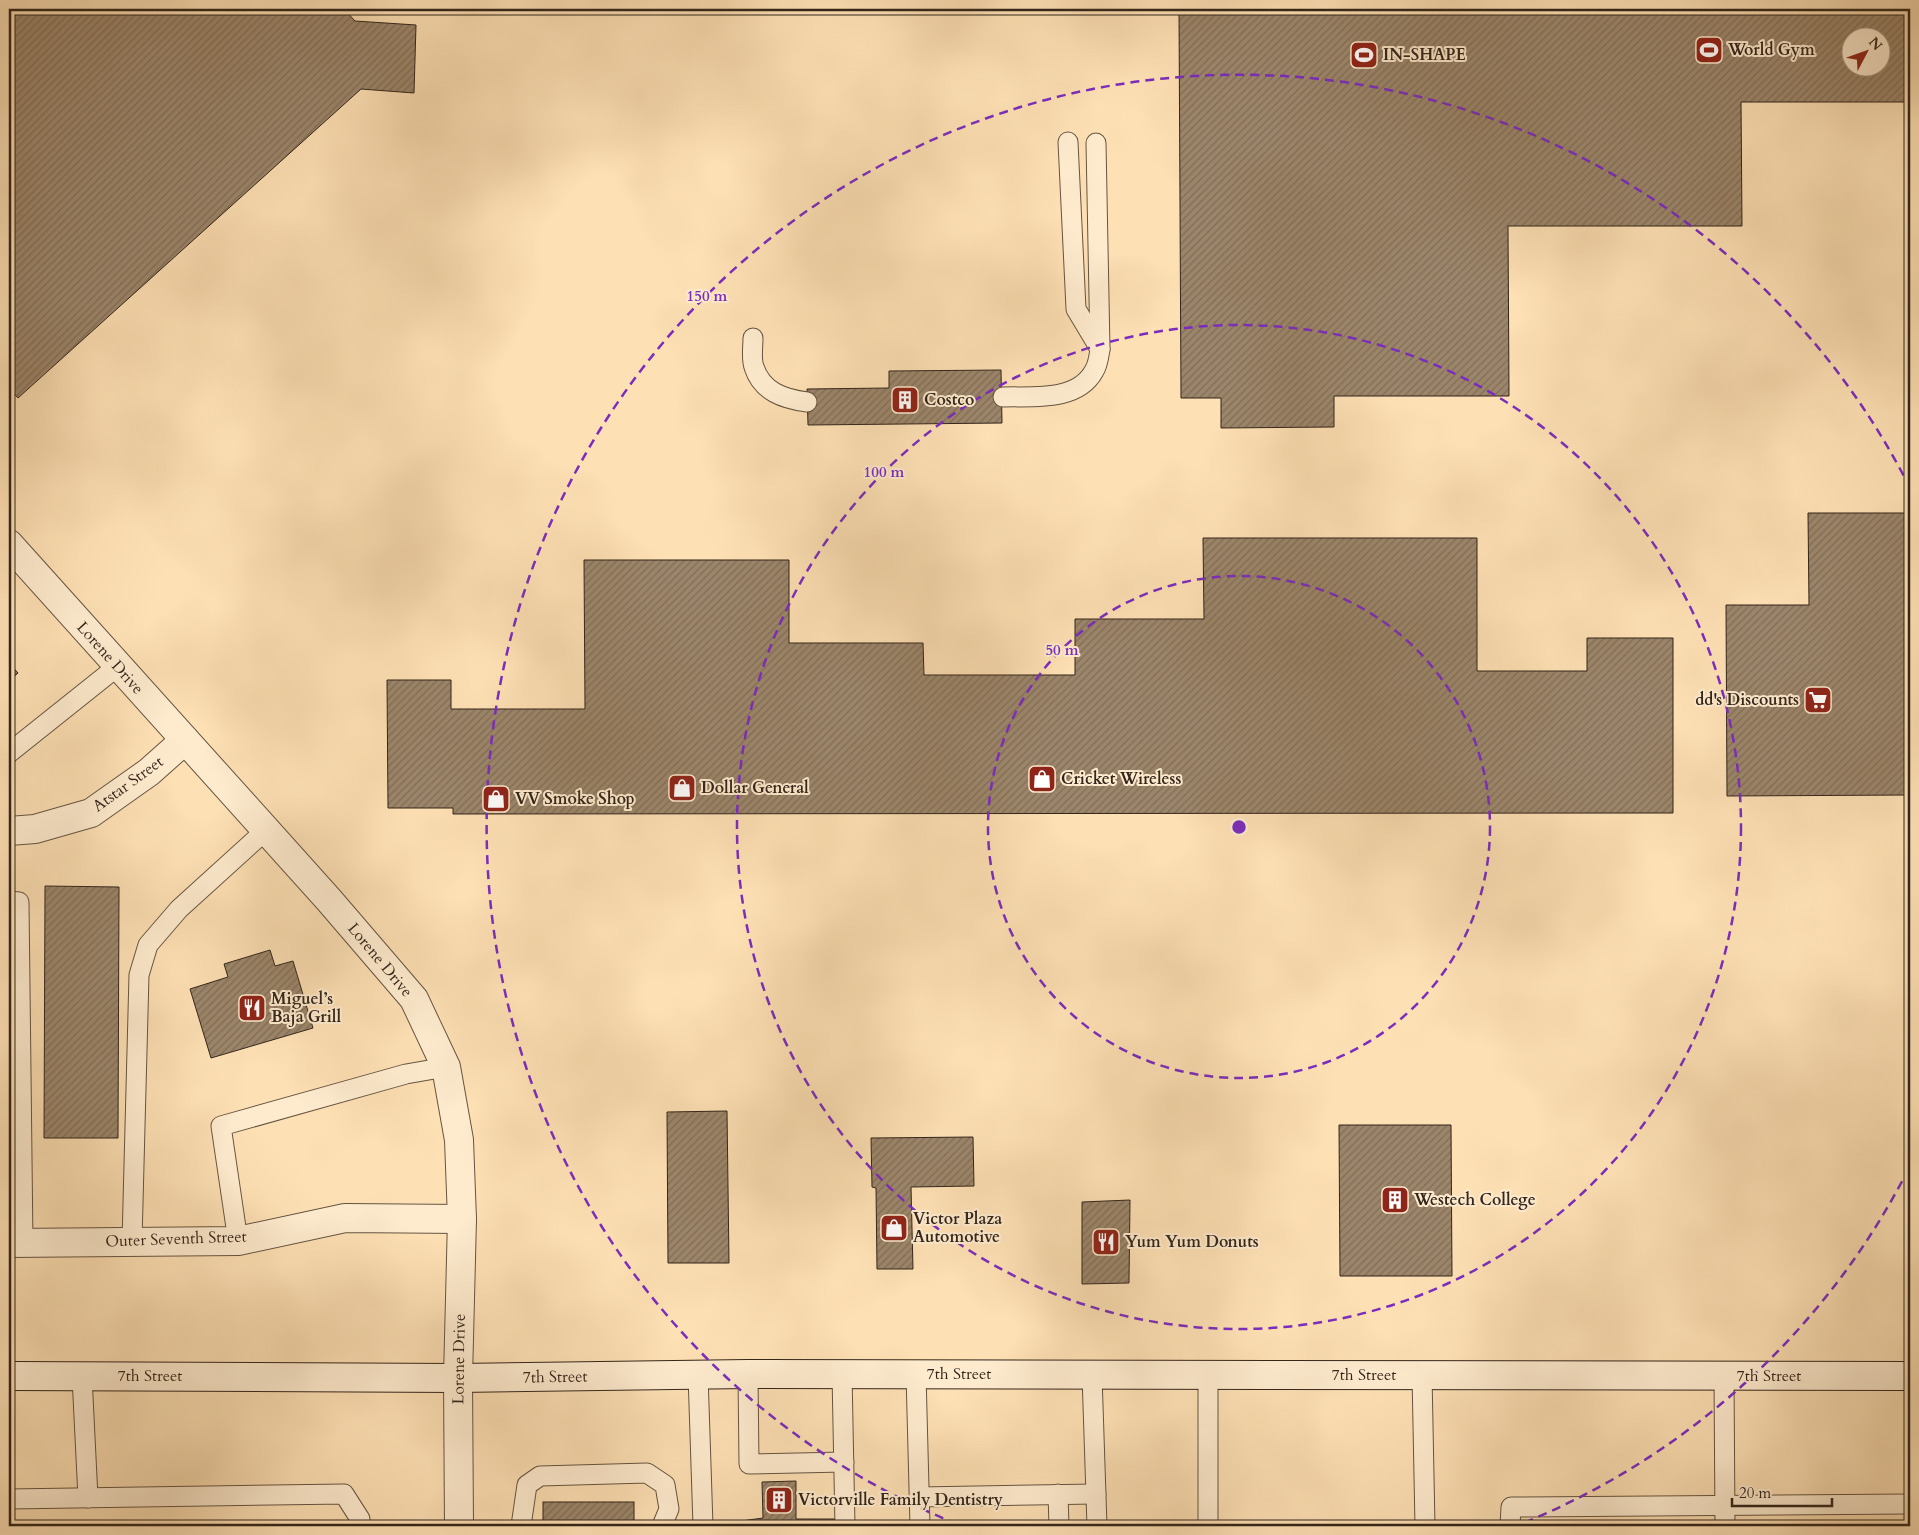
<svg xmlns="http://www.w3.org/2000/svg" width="1919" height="1535" font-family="Cardo,serif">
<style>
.building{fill:url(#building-hatch);stroke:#33251b;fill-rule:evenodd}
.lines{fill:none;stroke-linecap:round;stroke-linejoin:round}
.service-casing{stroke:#665441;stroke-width:21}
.minor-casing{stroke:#665441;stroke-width:30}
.tertiary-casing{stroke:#665441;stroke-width:30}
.secondary-casing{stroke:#33251b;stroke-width:30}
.service{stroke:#feebce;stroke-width:19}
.minor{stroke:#feebce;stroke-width:28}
.tertiary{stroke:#feebce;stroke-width:28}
.secondary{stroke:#feebce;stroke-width:28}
.ring{fill:none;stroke:#7b2cbf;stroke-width:2.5;stroke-dasharray:9 6}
.labels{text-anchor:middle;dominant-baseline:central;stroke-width:4;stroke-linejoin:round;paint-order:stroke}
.poi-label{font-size:16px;font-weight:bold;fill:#33251b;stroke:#feebce;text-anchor:start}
.street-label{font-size:16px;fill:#33251b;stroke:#feebce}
.centre{fill:#7b2cbf;stroke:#feebce;stroke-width:2.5}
.ring-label{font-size:15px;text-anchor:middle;font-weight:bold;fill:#7b2cbf;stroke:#feebce;stroke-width:4;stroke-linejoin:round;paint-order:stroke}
</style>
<defs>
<pattern id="building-hatch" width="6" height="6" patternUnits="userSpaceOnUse" patternTransform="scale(1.25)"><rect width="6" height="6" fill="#9c866b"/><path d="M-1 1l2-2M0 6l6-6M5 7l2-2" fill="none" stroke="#806d57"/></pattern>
</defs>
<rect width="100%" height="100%" fill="#fde0b4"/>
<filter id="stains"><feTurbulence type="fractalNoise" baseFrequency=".004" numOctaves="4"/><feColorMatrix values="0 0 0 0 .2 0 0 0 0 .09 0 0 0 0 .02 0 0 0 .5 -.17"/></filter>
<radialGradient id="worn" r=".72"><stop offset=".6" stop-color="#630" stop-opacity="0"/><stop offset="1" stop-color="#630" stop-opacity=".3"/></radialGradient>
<g class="building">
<polygon points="9,9 344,9 355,21 416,25 414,93 361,89 18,398 9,388"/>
<path d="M1179,9h731v93h-169l1,124h-234l1,170h-175v31l-113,1v-30h-40zM1852,38h30v30h-30z"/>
<polygon points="1001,370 1002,423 808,425 807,389 889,388 889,371"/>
<polygon points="1808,513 1910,513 1910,795 1727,796 1726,605 1809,605"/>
<polygon points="1203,538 1477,538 1477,671 1587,671 1587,638 1673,638 1673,813 453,814 453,808 388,808 387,680 451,680 451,709 585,709 584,560 789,560 789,643 923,643 924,675 1075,675 1075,619 1204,619"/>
<polygon points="9,663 18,673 9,681"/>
<polygon points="45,886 119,887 118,1138 44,1138"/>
<polygon points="270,950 275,966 293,961 313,1028 211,1058 190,989 228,977 224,964"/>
<polygon points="727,1111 729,1263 668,1263 667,1112"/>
<polygon points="1339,1125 1451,1125 1452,1276 1340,1276"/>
<polygon points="973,1137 974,1186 911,1187 913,1269 877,1269 876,1188 872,1187 871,1138"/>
<polygon points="1130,1200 1129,1283 1082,1284 1082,1202"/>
<polygon points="796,1481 796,1519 835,1519 835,1526 734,1526 734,1522 763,1518 762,1482"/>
<rect x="543" y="1502" width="91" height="24"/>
</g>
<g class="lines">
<defs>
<g id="service">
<polyline points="1068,142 1076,309 1100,349"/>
<path d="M753,338c0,9 -2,21 1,29 8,25 30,32 53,35"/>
<path d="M1003,397c30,-1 74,5 91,-26 4,-6 5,-15 6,-22l-4,-206"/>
<polyline points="9,753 118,666"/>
<polyline points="9,901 19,902 23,1243"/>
<polyline points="132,1241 139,975 148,945 179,909 266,830"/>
<polyline points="238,1241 221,1126 406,1074 446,1067"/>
<polyline points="698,1374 703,1526"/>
<polyline points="748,1374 749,1464 844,1462"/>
<polyline points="842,1374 845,1526"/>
<polyline points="916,1374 920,1526"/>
<polyline points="1092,1375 1097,1526"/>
<polyline points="1422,1375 1425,1526"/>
<polyline points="82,1376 88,1498"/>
<polyline points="1724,1376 1725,1526"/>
<polyline points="1058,1494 1059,1526"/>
<polyline points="919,1497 1096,1494"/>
<polyline points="9,1499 344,1494 360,1519 360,1526"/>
<polyline points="521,1526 527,1485 540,1476 647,1473 665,1485 669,1509 662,1526"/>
<polyline points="1208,1526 1208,1375"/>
<polyline points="1510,1526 1511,1507 1910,1504"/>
</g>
<g id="minor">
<polyline points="9,831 35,829 91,813 149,772 185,740"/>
<polyline points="9,1243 238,1241 345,1218 462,1219"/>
<polyline points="458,1378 459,1526"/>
</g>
<polyline id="tertiary" points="9,544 329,900 414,999 446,1067 459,1140 462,1219 458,1378"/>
<polyline id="secondary" points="9,1376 458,1378 748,1374 1910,1376"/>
</defs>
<use href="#service" class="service-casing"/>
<use href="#minor" class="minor-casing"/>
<use href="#tertiary" class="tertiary-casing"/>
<use href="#secondary" class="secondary-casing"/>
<use href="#service" class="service"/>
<use href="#minor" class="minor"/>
<use href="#tertiary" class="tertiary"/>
<use href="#secondary" class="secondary"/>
</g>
<g class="ring">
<circle cx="1239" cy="827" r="251"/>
<circle cx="1239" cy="827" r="502"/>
<path d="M1909 1168A752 752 0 0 1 1521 1524M957 1524A752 752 0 1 1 1909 486"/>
</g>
<defs>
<symbol id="stadium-square" viewBox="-11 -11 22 22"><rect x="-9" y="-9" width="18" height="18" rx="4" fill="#8f2418" stroke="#feebce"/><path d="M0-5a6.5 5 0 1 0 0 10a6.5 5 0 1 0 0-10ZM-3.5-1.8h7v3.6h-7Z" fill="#fff"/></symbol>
<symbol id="building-square" viewBox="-11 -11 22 22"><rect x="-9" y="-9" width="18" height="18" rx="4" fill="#8f2418" stroke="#feebce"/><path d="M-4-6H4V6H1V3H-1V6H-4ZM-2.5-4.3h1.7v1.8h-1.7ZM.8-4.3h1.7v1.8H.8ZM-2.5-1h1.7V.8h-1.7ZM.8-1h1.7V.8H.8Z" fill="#fff"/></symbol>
<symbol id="supermarket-square" viewBox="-11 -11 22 22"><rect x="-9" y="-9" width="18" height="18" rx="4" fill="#8f2418" stroke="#feebce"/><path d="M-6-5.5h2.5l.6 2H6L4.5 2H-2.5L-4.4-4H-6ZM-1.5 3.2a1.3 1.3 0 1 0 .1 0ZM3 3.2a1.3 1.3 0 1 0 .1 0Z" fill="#fff"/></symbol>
<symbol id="shop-square" viewBox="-11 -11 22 22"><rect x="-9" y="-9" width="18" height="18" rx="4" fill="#8f2418" stroke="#feebce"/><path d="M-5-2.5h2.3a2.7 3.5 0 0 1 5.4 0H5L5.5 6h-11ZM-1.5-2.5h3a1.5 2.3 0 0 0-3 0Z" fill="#fff"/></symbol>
<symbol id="restaurant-square" viewBox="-11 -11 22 22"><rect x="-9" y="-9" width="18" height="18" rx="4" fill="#8f2418" stroke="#feebce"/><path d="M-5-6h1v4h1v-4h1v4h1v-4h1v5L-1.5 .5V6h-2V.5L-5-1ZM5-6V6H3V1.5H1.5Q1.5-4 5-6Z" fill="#fff"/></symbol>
</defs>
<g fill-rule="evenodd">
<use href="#stadium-square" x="1693" y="34" width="32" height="32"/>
<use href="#stadium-square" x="1348" y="39" width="32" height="32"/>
<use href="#building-square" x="889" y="384" width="32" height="32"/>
<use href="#supermarket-square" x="1802" y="684" width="32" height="32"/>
<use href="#shop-square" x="1026" y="763" width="32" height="32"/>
<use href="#shop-square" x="666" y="772" width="32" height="32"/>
<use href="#shop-square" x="480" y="783" width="32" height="32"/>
<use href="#restaurant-square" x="236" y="992" width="32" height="32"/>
<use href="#building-square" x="1379" y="1184" width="32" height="32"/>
<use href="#shop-square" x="878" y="1212" width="32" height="32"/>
<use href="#restaurant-square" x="1090" y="1226" width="32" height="32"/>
<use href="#building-square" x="763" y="1484" width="32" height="32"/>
</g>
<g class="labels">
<g class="poi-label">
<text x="1728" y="50">World Gym</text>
<text x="1383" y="55">IN-SHAPE</text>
<text x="924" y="400">Costco</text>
<text x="1799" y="700" text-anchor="end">dd's Discounts</text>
<text x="1061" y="779">Cricket Wireless</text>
<text x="701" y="788">Dollar General</text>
<text x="515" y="799">VV Smoke Shop</text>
<text x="271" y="999">Miguel’s<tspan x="271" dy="18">Baja Grill</tspan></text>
<text x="1414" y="1200">Westech College</text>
<text x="913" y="1219">Victor Plaza<tspan x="913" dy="18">Automotive</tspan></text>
<text x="1125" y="1242">Yum Yum Donuts</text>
<text x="798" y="1500">Victorville Family Dentistry</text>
</g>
<g class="street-label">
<text transform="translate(110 658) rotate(48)">Lorene Drive</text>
<text transform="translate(128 784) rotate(-36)">Atstar Street</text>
<text transform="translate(380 960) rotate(50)">Lorene Drive</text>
<text transform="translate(176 1239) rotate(-2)">Outer Seventh Street</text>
<text transform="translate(459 1359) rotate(-89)">Lorene Drive</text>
<text x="959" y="1374">7th Street</text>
<text x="1364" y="1375">7th Street</text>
<text x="150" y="1376">7th Street</text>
<text x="1769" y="1376">7th Street</text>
<text transform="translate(555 1377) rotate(-1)">7th Street</text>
</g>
</g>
<circle cx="1239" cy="827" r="8" class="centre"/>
<g class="ring-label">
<text x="707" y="301">150 m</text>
<text x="884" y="477">100 m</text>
<text x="1062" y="655">50 m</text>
</g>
<rect width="1919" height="1535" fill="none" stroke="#fde0b4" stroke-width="30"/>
<rect x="10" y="10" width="1899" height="1515" fill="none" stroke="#33251b" stroke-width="2.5"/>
<rect x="15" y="15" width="1889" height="1505" fill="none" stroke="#33251b"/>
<g transform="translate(1866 52) rotate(49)"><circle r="24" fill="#feebce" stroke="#ad9c86"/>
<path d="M0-4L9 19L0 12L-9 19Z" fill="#8f2418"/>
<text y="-8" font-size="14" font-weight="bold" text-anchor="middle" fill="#33251b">N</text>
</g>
<path d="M1732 1498v8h100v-8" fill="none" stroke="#33251b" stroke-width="2.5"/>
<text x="1739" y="1498" font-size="15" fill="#33251b" stroke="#feebce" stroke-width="4" paint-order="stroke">20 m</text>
<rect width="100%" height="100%" filter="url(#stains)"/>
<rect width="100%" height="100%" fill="url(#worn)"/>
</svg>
